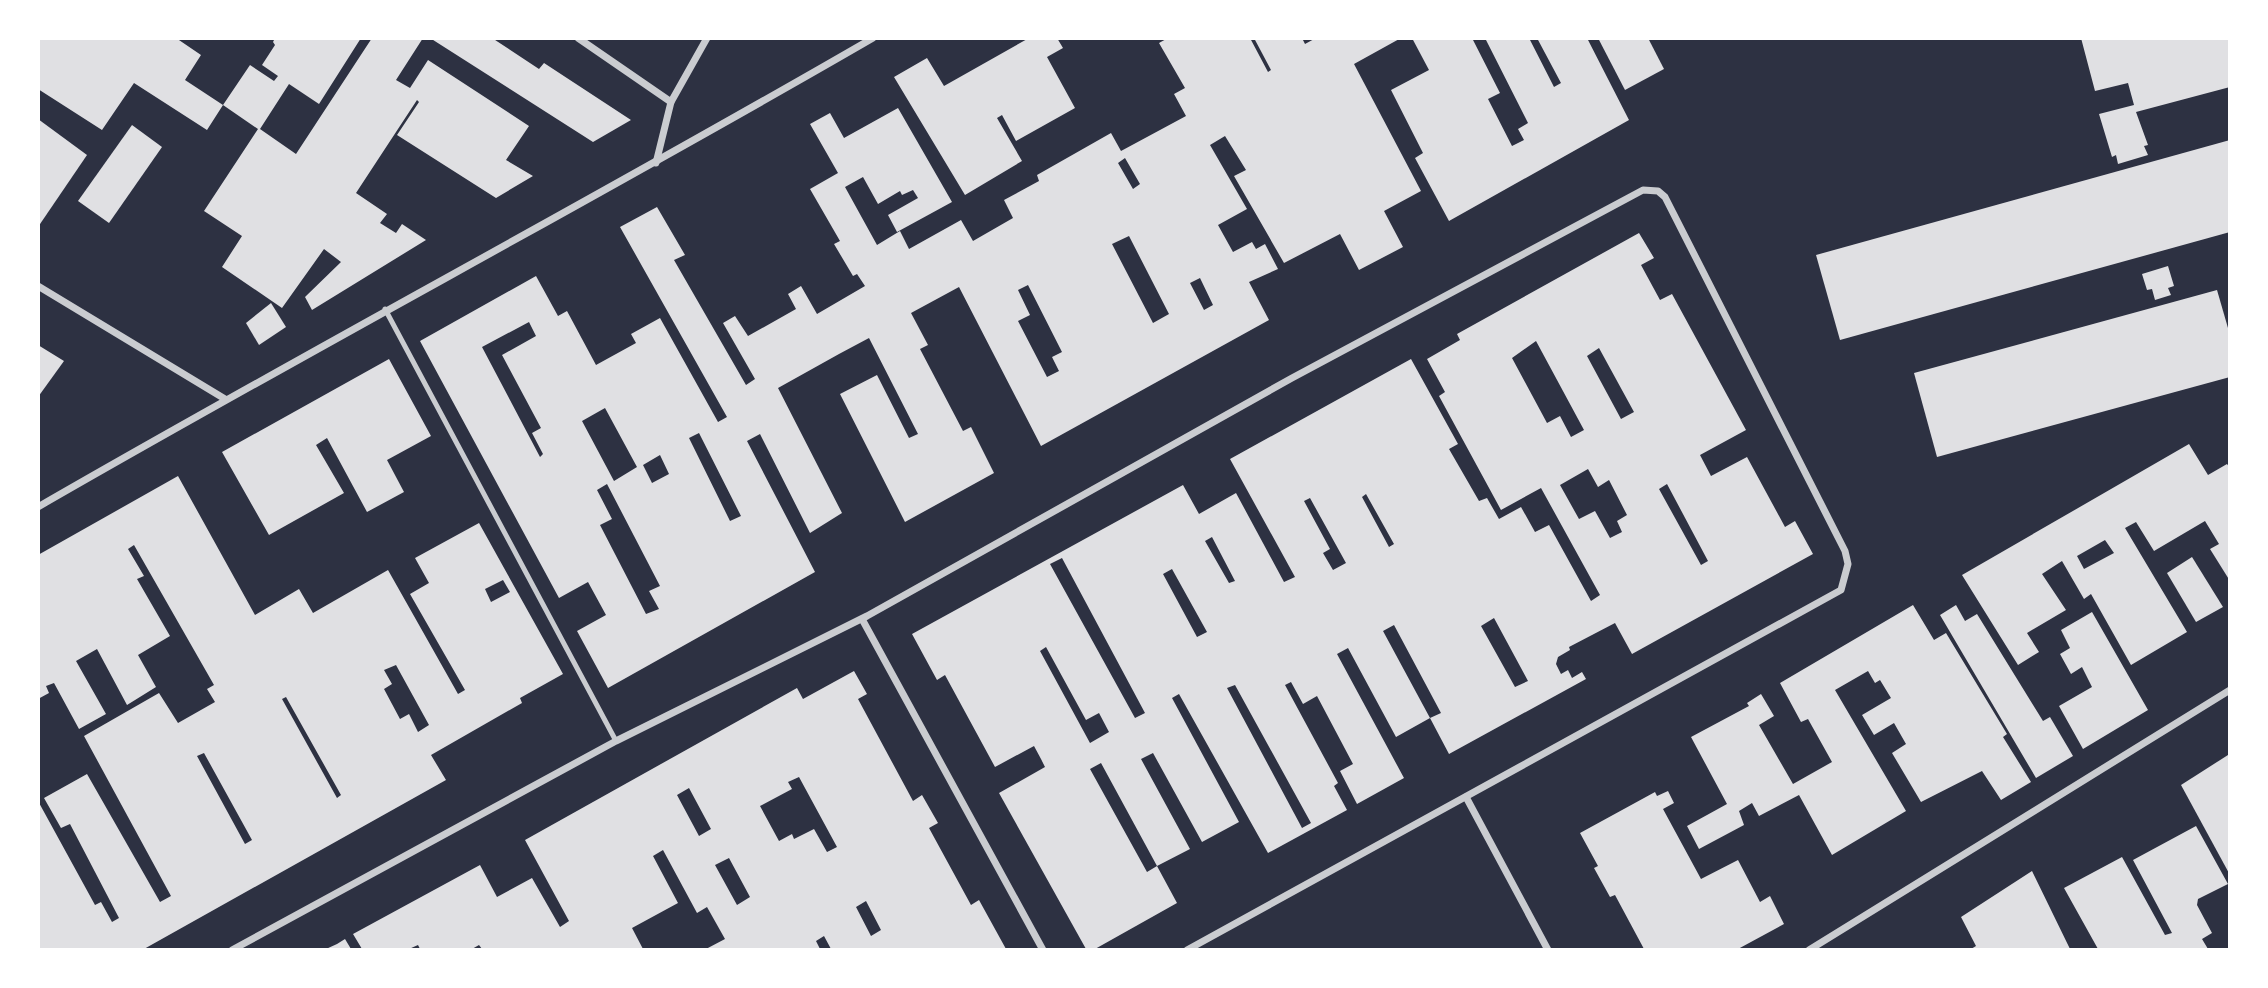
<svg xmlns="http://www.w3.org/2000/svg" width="2268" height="988" font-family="Jost,sans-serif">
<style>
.building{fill:#e0e0e3;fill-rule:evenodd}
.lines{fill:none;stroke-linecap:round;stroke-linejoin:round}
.service{stroke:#caccd0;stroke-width:5}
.minor{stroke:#caccd0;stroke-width:7}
</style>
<rect width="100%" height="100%" fill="#2d3142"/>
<g class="building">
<polygon points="38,38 176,38 201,55 185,80 223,105 207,130 134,83 102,130 38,89"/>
<polygon points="275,38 361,38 319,104 289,84 260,129 296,154 372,38 423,38 396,80 410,88 428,60 529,126 506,160 533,176 496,198 397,135 419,102 417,100 356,193 387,214 380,223 396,233 402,224 426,240 312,310 305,297 341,262 324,249 282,308 222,267 242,236 204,211 258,129 223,105 250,65 274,81 278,76 262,65 275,45 273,42"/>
<polygon points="430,38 492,38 539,69 544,63 631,120 593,142"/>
<polygon points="1029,38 1057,38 1063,48 1047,57 1075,108 1016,141 1002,115 997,118 1022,161 965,195 894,77 927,58 944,86"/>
<path d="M1168,38h82l18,34 3,-2 -17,-32h48l3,6 11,-6h85l-47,26 67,127 -37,20 19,36 -44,23 -19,-36 -56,29 -50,-87 12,-6 -21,-34 -15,9 37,64 -29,16 15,27 19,-10 4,7 9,-5 13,25 -29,13 20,38 -228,126 -82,-159 -48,26 17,32 -8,4 43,82 8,-4 23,46 -89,49 -65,-128 37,-19 32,63 9,-4 -49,-96 -30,16 -61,34 64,125 -32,20 -50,-99 -13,7 68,131 -207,116 -31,-57 29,-16 -18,-33 -29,16 -139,-257 116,-65 22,40 9,-5 29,54 40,-22 -5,-9 29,-16 58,104 9,-5 -107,-190 37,-20 28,48 -11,5 72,125 9,-6 -32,-56 12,-7 13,20 48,-27 -8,-15 13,-8 16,28 48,-28 -8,-12 -4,2 -19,-32 6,-3 -30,-52 28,-16 -28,-49 20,-11 14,25 54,-30 54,94 -55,30 -9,-17 30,-17 -5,-8 -11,5 -2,-4 -22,13 -15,-27 -18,10 32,58 23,-14 9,18 52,-29 12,21 40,-23 -9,-18 35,-19 -2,-6 74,-42 10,18 65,-35 -12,-22 11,-6 -26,-45zM1125,158l15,26 -7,5 -15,-26zM1129,236l40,78 -16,9 -41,-79zM1200,278l13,27 -9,5 -14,-27zM1028,285l34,67 -10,5 7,14 -12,6 -29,-56 12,-6 -12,-25zM529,322l7,14 -34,19 39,73 -9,5 11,21 -3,3 -58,-110zM605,408l32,59 -23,14 -32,-60zM699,433l42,83 -11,5 -41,-83zM660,455l9,19 -17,9 -9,-18zM607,484l53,102 -11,5 10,18 -13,5 -46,-89 12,-6 -15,-29z"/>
<polygon points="1412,38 1472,38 1500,93 1488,99 1512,146 1524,140 1518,129 1528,123 1485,38 1529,38 1554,87 1561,83 1537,38 1587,38 1629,120 1449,221 1415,158 1423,153 1391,90 1429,70"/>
<polygon points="1598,38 1648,38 1664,69 1625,90"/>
<polygon points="2081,38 2230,38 2230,87 2136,112 2148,145 2144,146 2148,155 2118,164 2116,155 2112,157 2099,114 2134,105 2128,83 2095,91"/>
<polygon points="38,119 87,155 38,227"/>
<polygon points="132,125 162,147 109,223 78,201"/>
<polygon points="2230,140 2230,232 1840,340 1816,255"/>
<path d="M1639,233l15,25 -13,7 19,35 12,-6 74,136 -46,25 11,21 36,-19 38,70 10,-6 18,33 -181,100 -17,-31 -46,24 1,3 -12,7 -2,7 5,10 7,-4 4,8 10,-6 4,7 -137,75 -19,-36 11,-5 -47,-88 -11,6 47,87 -34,19 -48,-89 -11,6 67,124 -47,26 -17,-33 13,-7 -36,-68 -14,8 -12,-22 -6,3 53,98 -4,3 13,24 -79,43 -89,-159 -7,4 67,124 -37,20 -49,-89 -12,6 49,90 -33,17 20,37 -82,46h-9l-87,-156 46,-26 -4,-8 -7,-13 -39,21 -50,-92 -8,5 -25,-46 271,-149 16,29 37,-21 48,89 11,-5 -65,-118 181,-100 47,85 -9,5 30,52 8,-3 12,21 22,-12 14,25 14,-7 42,76 9,-6 -59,-107 -40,22 -62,-114 6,-4 -18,-33 33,-19 -3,-6zM1536,341l48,89 -13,7 -11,-21 -13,7 -35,-65zM1599,348l35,64 -13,7 -34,-63zM1588,469l10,18 11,-7 18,35 -10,6 5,11 -12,6 -15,-27 -16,8 -19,-34zM1667,484l41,77 -7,4 -42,-76zM1366,494l28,50 -5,3 -27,-50zM1310,498l36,65 -13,7 -10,-17 7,-4 -26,-48zM1212,537l23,44 -6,2 -24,-42zM1062,558l83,155 -10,5 -85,-154zM1172,569l35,63 -10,5 -34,-63zM1494,618l34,63 -13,6 -34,-61zM1046,647l40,73 13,-7 10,19 -19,11 -50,-92zM1235,685l76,138 -9,5 -75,-140zM1101,763l56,103 -10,6 -57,-103z"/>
<polygon points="2168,266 2174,286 2168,288 2171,295 2155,300 2152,289 2147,290 2142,274"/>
<polygon points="2217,290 2230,335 2230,377 1937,457 1914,373"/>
<polygon points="271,303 286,327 259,345 246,323"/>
<polygon points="38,345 64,361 38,397"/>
<polygon points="389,359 431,436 387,460 404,492 367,512 327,438 316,445 344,493 269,535 222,452"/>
<path d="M2189,444l19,31 19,-11 3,4v113l-20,-32 9,-5 -14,-23 -51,30 -18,-29 -11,6 62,104 -56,33 -40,-71 -7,5 -22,-38 -20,13 24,36 -39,23 12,19 -21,13 -56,-90zM2105,540l9,13 -30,16 -7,-13z"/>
<path d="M178,476l77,139 44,-26 14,24 75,-43 70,124 7,-4 -55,-96 19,-11 -14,-25 64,-35 84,151 -43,24 2,5 -91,52 15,25 -302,169h-106v-148l57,104 6,-3 11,20 7,-4 -49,-94 -9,4 -17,-30 43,-24 73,128 11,-6 -87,-160 75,-43 19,30 37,-21 -8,-13 7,-4 -80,-140 -6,4 16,27 -7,3 33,57 -32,19 18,32 -29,18 -30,-56 -21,12 30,53 -27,15 -25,-46 -8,3 3,7 -11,6v-144zM503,580l7,12 -19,10 -6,-13zM396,665l33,60 -11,7 -9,-18 -9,5 -16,-30 8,-5 -8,-14zM286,697l55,98 -4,3 -55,-99zM204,753l48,87 -7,4 -48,-88z"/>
<polygon points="2192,557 2223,607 2196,622 2167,573"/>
<polygon points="1913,605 1934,640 1946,633 2007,734 2003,737 2031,782 2001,800 1982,771 1921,802 1892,753 1906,744 1894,723 1874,735 1862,715 1891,698 1880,680 1875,683 1868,671 1835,690 1906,811 1832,855 1799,795 1759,816 1752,803 1739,811 1744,825 1699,849 1687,826 1727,804 1691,737 1749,706 1747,703 1761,694 1774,716 1759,725 1793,784 1832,762 1808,719 1801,722 1780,683"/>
<polygon points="1956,605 1965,621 1977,614 2043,721 2050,717 2073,756 2036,778 1940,615"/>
<polygon points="2092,612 2148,710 2083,749 2059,706 2092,687 2082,667 2071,674 2060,654 2070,648 2061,630"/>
<path d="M854,671l13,23 -9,5 55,102 9,-6 16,28 -9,5 42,77 8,-5 27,49h-175l-7,-13 -8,5 4,8h-114l19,-10 -18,-32 -10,6 -34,-63 -10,6 25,47 -46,25 11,21h-161l-3,-4 -7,4h-52l-2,-4 -9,4h-47l-9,-15 127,-69 17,32 35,-19 28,49 9,-6 -44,-81 272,-152 6,11zM799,777l38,70 -10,5 -13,-23 -20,10 -2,-5 -13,7 -19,-35 32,-17 -4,-7zM689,788l22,41 -12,7 -22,-41zM729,858l21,39 -13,8 -22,-40zM866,901l15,29 -10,6 -15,-29z"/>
<polygon points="2228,755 2230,758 2230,875 2181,785"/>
<polygon points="1668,791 1674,803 1663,809 1701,879 1738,860 1760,902 1770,896 1784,924 1738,949 1644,949 1615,895 1610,897 1594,868 1598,866 1580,833 1655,792 1657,796"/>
<polygon points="2196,826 2228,884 2198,899 2197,905 2212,933 2202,939 2208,949 2098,949 2064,888 2122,857 2165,935 2172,933 2133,860"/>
<polygon points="2032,871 2070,949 1971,949 1976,946 1961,917"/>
<polygon points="345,939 351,949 326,949 337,944"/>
</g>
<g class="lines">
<polyline class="service" points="385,309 616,741"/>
<g class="minor">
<polyline points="578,38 671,102 656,163"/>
<polyline points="671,102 707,38"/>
<polyline points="38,286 225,399"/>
<path d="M38,507c277,-160 559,-309 835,-469"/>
<polyline points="862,619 1043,950"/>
<polyline points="1466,797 1548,950"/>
<polyline points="232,950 616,741 867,616 1292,378 1643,190 1658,191 1665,197 1845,551 1848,564 1841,590 1187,950"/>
<polyline points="1809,950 2230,690"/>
</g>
</g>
<rect width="2268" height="988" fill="none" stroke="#ffffff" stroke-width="80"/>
</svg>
